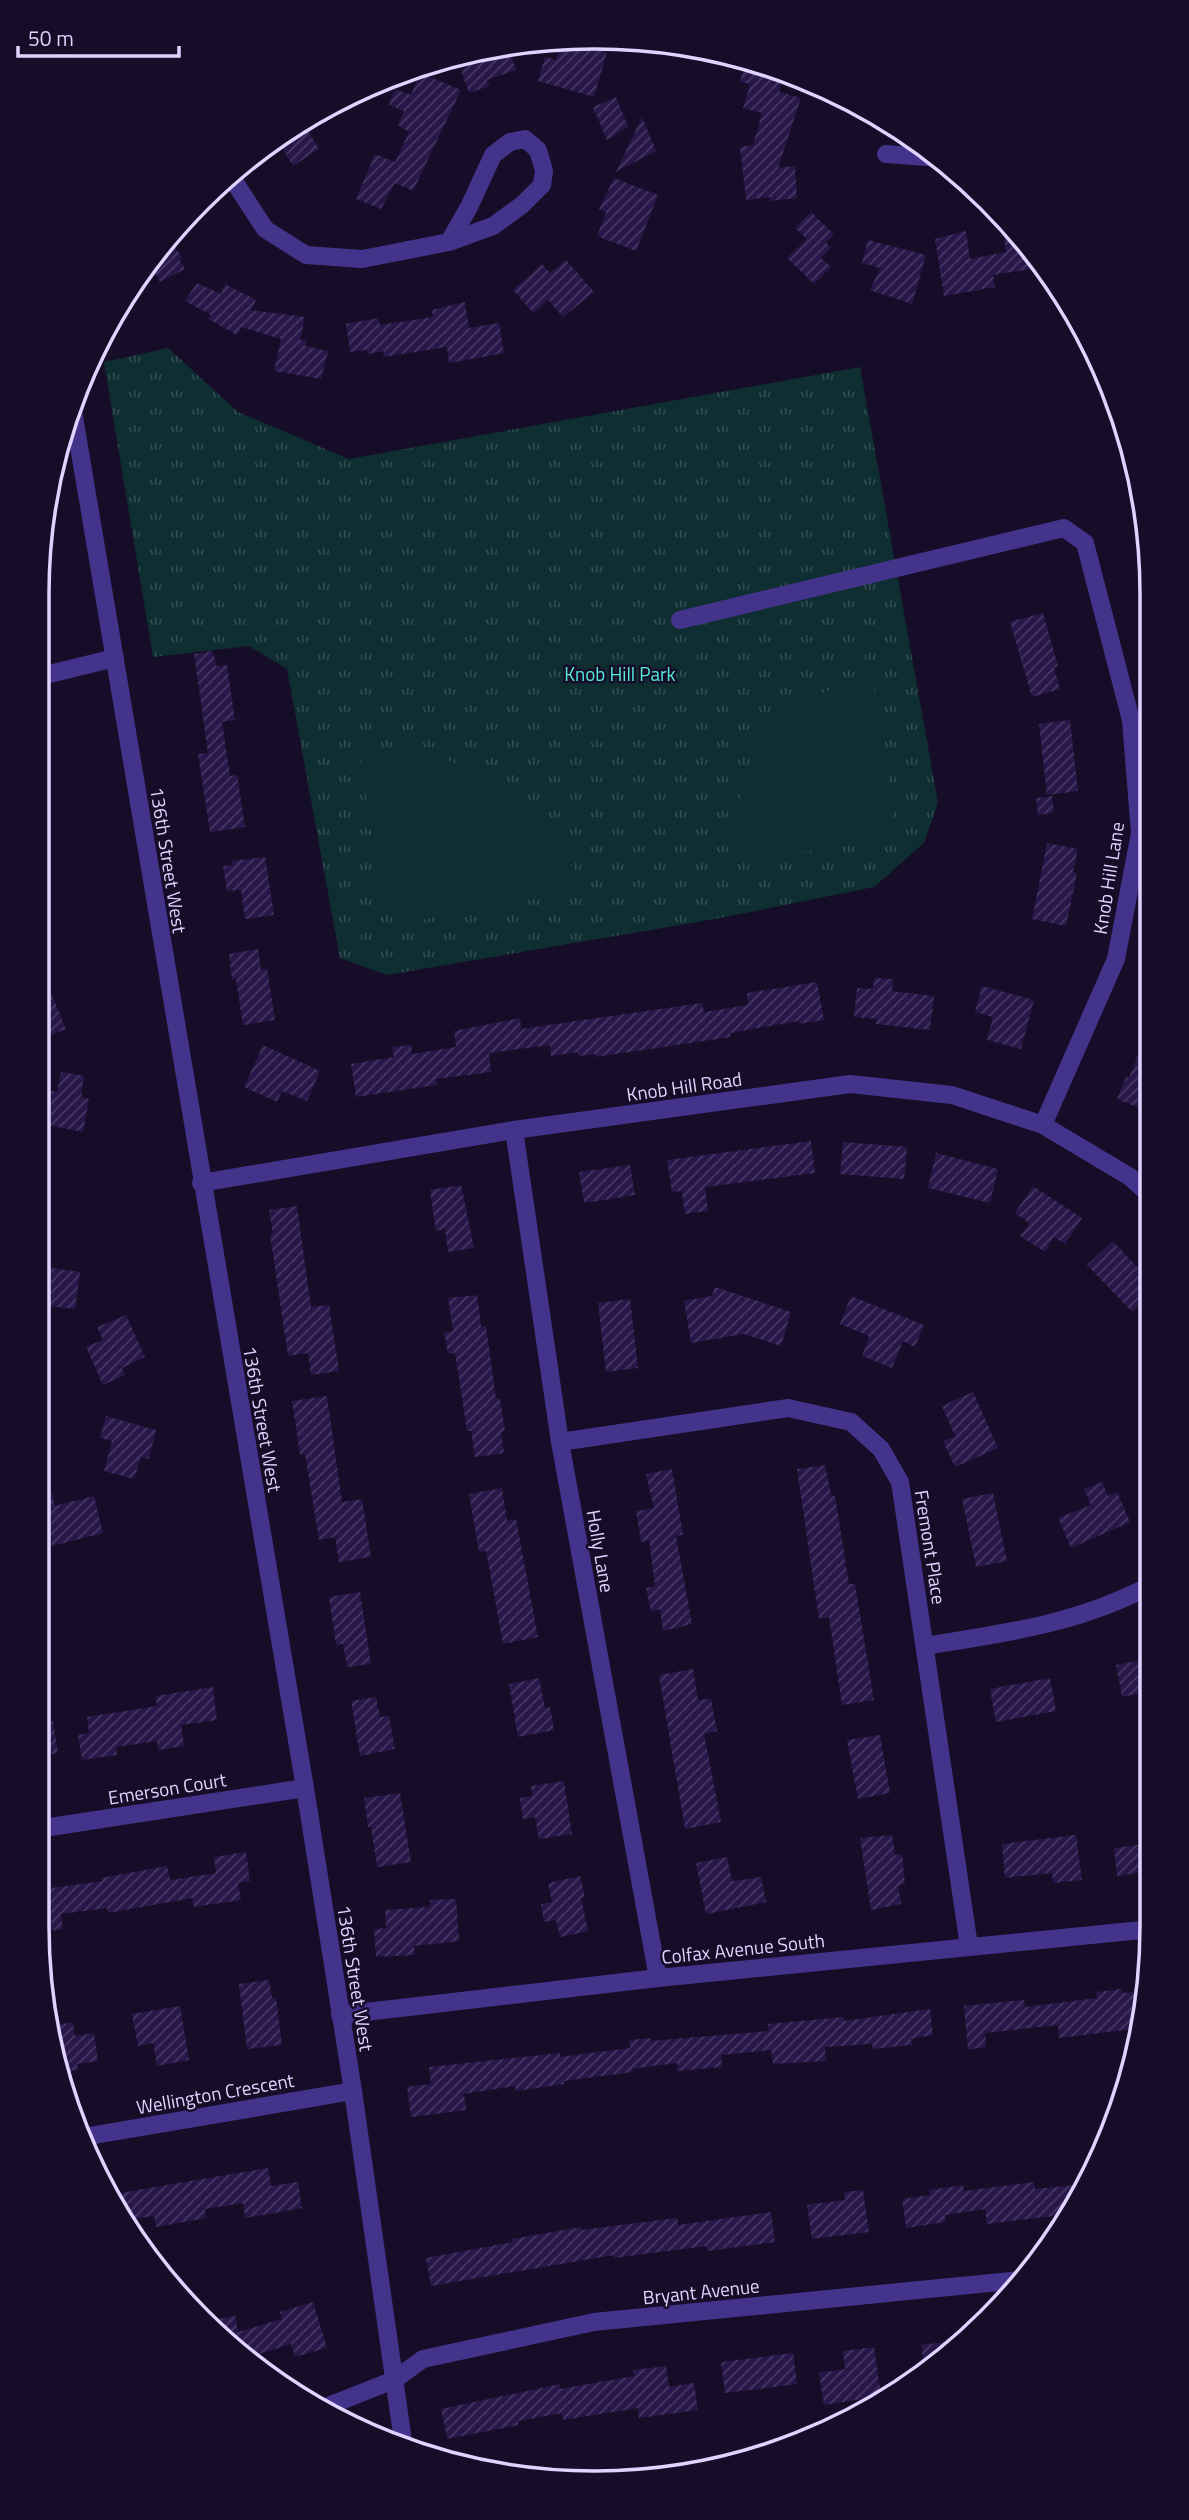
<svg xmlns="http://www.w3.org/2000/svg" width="1189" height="2520" font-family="'Titillium Web',sans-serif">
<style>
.grass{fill:url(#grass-tufts)}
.pitch{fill:#0f2e32}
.building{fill:url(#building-hatch)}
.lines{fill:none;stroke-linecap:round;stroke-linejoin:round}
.minor{stroke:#44338b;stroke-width:18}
.labels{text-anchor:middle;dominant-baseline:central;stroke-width:5;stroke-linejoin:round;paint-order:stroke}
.park-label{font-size:19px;fill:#53ebdc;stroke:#160d28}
.street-label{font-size:19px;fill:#dfd3ff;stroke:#160d28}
.rim{fill:none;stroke:#dfd3ff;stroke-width:3.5}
</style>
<defs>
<pattern id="grass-tufts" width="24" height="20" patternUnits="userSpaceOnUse" patternTransform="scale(1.75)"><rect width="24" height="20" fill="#0f2e32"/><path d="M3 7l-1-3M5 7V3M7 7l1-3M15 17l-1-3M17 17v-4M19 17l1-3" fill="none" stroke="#324b51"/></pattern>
<pattern id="building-hatch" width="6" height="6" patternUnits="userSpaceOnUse" patternTransform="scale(1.75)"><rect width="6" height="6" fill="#29174a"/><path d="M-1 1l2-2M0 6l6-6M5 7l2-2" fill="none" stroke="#483865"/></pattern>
</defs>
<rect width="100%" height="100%" fill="#160d28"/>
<polygon class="grass" points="168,348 238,412 349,459 860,367 938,803 924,843 874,887 715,919 387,975 340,958 287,669 249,646 153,657 104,362"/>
<g class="pitch">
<polygon points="871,669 894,820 880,841 733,862 740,796 761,735 813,698"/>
<polygon points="359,747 436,755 500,785 555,834 584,890 403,923 383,912"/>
</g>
<g class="building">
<polygon points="561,42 607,52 594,97 538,81 545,57 556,60"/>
<polygon points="508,45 516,70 487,80 490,86 469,93 461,70 468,67 464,54 486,47"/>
<polygon points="745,63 754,66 754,63 784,72 779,92 801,98 778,168 795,166 797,198 770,201 770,197 746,200 740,147 753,145 762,113 743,108 750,84 740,82"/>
<polygon points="420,73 461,90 413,191 395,183 381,209 356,199 375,154 395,162 409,132 398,125 404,111 389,105 395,89 411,95"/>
<polygon points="616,97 628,127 607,140 593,107"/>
<polygon points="642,117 656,151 616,172"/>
<polygon points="302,121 319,149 293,166 276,138"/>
<polygon points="614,178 658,195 636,251 597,236 606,212 599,209"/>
<polygon points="811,212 834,234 826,242 831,248 821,258 831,267 814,284 787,258 807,239 795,228"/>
<polygon points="1001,219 1037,255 1044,267 993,275 995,287 944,296 935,239 966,231 970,259 1006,252"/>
<polygon points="169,238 182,258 179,259 185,269 160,282 149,262"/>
<polygon points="868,240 926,255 912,304 870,290 880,268 862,263"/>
<polygon points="566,260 594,292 563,317 548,300 533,313 513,290 542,264 550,273"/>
<polygon points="197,283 221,294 225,284 256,300 251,310 305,317 300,340 306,339 305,346 328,351 321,379 274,371 281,339 241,327 237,335 208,319 211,315 185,301"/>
<polygon points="465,302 469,328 499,323 504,353 449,363 447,347 383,357 384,351 368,354 367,350 350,352 346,324 378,318 380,325 433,317 432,310"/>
<polygon points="1043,613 1058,666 1054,668 1060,689 1032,697 1010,622"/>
<polygon points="213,651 216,666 227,665 235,720 222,722 230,776 237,775 245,827 210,832 198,754 208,753 194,654"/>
<polygon points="1070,720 1078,791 1047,795 1039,724"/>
<polygon points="1052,796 1054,813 1038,815 1036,798"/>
<polygon points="1047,843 1078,849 1073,872 1077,873 1066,926 1032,919"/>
<polygon points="265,857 274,915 245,919 241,890 227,891 223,866 232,865 232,861"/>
<polygon points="258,949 261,970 267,969 275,1020 243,1025 236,979 232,980 229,954"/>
<polygon points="37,959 66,1029 37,1041"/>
<polygon points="874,978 893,979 892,991 934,996 930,1030 876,1024 877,1019 854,1017 857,988 873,989"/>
<polygon points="817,982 824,1020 799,1024 799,1021 730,1033 731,1037 596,1057 595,1054 579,1056 578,1052 551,1056 550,1045 489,1053 491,1072 436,1079 437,1085 356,1097 351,1064 394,1057 392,1047 411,1045 412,1054 456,1047 454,1031 520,1018 521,1029 702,1003 704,1012 748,1005 747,993"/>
<polygon points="982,986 1034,1000 1021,1049 987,1040 993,1017 975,1012"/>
<polygon points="1148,1029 1149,1029 1149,1112 1117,1099 1126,1077 1129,1078"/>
<polygon points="263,1045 320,1071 307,1101 282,1091 277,1102 244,1087"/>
<polygon points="61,1072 84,1076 81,1097 89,1099 83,1132 37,1123 37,1088 57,1092"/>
<polygon points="811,1141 815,1173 705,1187 708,1211 685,1214 682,1191 672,1192 667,1160"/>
<polygon points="843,1142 907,1147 904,1179 840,1174"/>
<polygon points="936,1153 998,1169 990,1203 928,1188"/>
<polygon points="630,1165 635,1195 584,1203 579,1172"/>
<polygon points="461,1185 474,1248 448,1252 445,1229 436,1231 430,1190"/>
<polygon points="1033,1186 1082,1218 1065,1244 1054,1237 1045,1252 1020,1236 1029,1223 1015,1213"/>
<polygon points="297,1206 311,1307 329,1305 339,1371 311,1375 308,1353 288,1356 270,1234 273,1234 269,1210"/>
<polygon points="1113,1241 1150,1281 1150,1294 1132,1312 1087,1265"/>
<polygon points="37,1266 80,1272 75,1309 37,1305"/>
<polygon points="715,1287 791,1312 781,1346 744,1334 691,1343 684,1301 712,1296"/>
<polygon points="477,1295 481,1326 486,1326 496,1399 500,1399 505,1431 501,1432 504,1453 475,1457 471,1431 467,1431 455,1353 448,1354 444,1332 453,1331 448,1298"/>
<polygon points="851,1296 924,1325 915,1347 903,1341 892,1368 862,1356 869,1336 840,1324"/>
<polygon points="630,1299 638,1368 606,1372 598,1303"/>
<polygon points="126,1315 145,1357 122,1368 125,1375 103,1385 86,1347 103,1340 97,1327"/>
<polygon points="973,1392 998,1448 955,1467 943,1441 955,1436 942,1406"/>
<polygon points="327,1396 342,1502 362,1499 371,1557 339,1562 335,1537 319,1540 305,1454 300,1455 292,1401"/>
<polygon points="106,1416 156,1430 149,1459 141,1457 134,1479 104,1471 112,1441 100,1438"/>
<polygon points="825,1465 831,1495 835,1496 849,1584 855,1584 874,1700 842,1705 829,1617 819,1619 797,1469"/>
<polygon points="672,1469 683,1535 676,1536 692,1624 663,1631 660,1609 651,1612 646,1588 655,1586 649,1540 641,1542 636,1511 654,1508 646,1474"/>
<polygon points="1102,1482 1108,1496 1117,1492 1130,1522 1071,1548 1058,1518 1091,1505 1084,1489"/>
<polygon points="502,1488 507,1521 516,1519 538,1637 503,1644 486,1551 479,1552 469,1494"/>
<polygon points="51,1491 55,1506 94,1496 103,1533 52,1546 45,1518 37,1520 37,1494"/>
<polygon points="993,1493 1007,1561 976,1567 962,1499"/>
<polygon points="360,1592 371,1664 347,1667 343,1644 336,1645 329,1597"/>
<polygon points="1151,1658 1151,1691 1122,1697 1116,1665"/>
<polygon points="693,1669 698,1700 711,1699 717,1731 704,1734 721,1822 685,1829 659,1675"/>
<polygon points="539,1678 545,1708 550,1707 554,1730 518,1737 509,1684"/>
<polygon points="1050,1678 1056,1711 996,1722 990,1689"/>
<polygon points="213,1687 217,1720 181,1725 184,1746 158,1750 157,1741 116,1747 117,1755 82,1760 78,1735 89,1733 87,1717 157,1706 156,1696"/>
<polygon points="376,1697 380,1717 389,1716 395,1749 360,1756 351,1701"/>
<polygon points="53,1721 58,1753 37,1756 37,1724"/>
<polygon points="880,1735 890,1793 858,1799 847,1740"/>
<polygon points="564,1781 572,1834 539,1839 535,1817 523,1819 520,1798 532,1796 531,1786"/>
<polygon points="400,1793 411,1862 377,1867 371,1827 368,1827 364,1798"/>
<polygon points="892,1835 895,1855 902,1854 905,1884 898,1886 901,1904 871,1910 860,1838"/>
<polygon points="1076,1835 1082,1880 1053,1883 1052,1873 1005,1878 1002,1844"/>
<polygon points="1152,1843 1152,1871 1117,1876 1114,1848"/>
<polygon points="246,1852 250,1881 238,1883 241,1900 194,1907 192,1898 108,1913 107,1908 61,1914 63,1929 42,1932 40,1921 37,1922 37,1890 102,1881 101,1878 167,1866 170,1880 216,1873 214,1857"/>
<polygon points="727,1857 732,1881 761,1877 766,1902 706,1914 696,1863"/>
<polygon points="580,1876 585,1897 581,1898 588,1931 560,1937 556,1920 544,1922 541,1904 552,1902 548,1883"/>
<polygon points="456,1899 459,1941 414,1946 415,1955 376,1957 374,1929 386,1928 385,1910 430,1907 430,1900"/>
<polygon points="269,1980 272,1998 276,1998 282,2045 247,2049 239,1984"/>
<polygon points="1122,1989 1123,1993 1146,1990 1142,2028 1059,2038 1058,2025 985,2033 986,2047 968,2050 964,2006 1024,2000 1025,2007 1097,1998 1096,1992"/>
<polygon points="180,2006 189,2060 157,2066 153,2043 138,2046 132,2014"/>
<polygon points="930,2009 933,2035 911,2039 912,2045 873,2049 872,2044 825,2047 826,2061 773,2064 771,2050 721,2055 722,2067 677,2071 677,2063 632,2069 633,2072 564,2081 564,2084 516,2091 515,2086 464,2094 466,2110 411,2117 407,2087 431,2084 429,2067 560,2053 560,2057 630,2048 629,2040 650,2038 651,2041 769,2031 768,2024 844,2017 844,2021"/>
<polygon points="73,2022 75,2036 94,2033 98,2061 77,2064 78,2070 61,2072 55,2025"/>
<polygon points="268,2168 271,2186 298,2182 302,2208 245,2218 243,2203 205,2209 206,2218 156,2227 154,2216 128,2220 114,2194"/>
<polygon points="1034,2182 1035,2189 1086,2184 1070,2214 987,2224 985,2209 945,2215 946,2222 906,2228 902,2199 930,2195 929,2190 963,2185 964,2191"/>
<polygon points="863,2190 869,2232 812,2239 807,2205 845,2200 844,2192"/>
<polygon points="771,2212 775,2242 707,2251 706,2246 614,2258 614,2255 431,2286 426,2258 513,2242 512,2239 581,2227 581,2230 677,2218 678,2225"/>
<polygon points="313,2302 327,2348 295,2357 291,2344 246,2358 226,2345 205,2321 235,2316 238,2332 282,2319 280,2312"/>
<polygon points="961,2340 934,2359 924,2367 921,2345"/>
<polygon points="874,2347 881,2396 824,2405 819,2373 845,2369 843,2351"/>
<polygon points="793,2353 797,2384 725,2393 721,2362"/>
<polygon points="666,2366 669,2387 694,2383 698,2410 639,2418 638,2408 563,2420 562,2413 518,2421 519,2425 447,2439 441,2409 560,2384 560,2389 634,2376 633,2370"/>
</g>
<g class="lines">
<g class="minor">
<polyline points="886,154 940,158"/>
<polyline points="230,175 265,229 306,255 362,259 449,242 493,226 522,205 542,185 544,171 538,150 525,139 510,142 493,155 469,207 449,242"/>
<polyline points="72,405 305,1788 353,2091 403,2441"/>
<polyline points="680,620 1064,528 1085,543 1131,720 1140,833 1116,959 1043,1125"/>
<polyline points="37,677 115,658"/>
<polyline points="514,1130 560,1442 658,1978"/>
<polyline points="201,1183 514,1130 850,1084 952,1095 1043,1125 1130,1177 1150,1195"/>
<polyline points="560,1442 788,1408 851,1422 881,1449 900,1482 969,1946"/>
<path d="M925,1646c80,-13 153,-22 226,-61"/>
<polyline points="37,1829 305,1788"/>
<polyline points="340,2015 658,1978 1152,1929"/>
<polyline points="83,2137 353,2091"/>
<polyline points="318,2410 394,2380 423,2359 594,2322 1021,2280"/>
</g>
</g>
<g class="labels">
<g class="park-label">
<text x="620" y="673">Knob Hill Park</text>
</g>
<g class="street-label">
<text transform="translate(169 860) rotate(81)">136th Street West</text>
<text transform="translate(1108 878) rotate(-81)">Knob Hill Lane</text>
<text transform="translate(684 1086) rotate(-8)">Knob Hill Road</text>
<text transform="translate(263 1419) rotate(80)">136th Street West</text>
<text transform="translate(931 1547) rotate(81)">Fremont Place</text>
<text transform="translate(601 1551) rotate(80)">Holly Lane</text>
<text transform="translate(167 1788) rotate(-9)">Emerson Court</text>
<text transform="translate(743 1948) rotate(-6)">Colfax Avenue South</text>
<text transform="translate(356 1978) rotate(81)">136th Street West</text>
<text transform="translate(215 2093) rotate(-10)">Wellington Crescent</text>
<text transform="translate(701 2291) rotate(-6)">Bryant Avenue</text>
</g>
</g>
<path d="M0 0H1189V2520H0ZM594 49H595A545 545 0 0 1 1140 594V1926A545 545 0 0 1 595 2471H594A545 545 0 0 1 49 1926V594A545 545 0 0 1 594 49Z" fill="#160d28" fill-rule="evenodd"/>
<path class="rim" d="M594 49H595A545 545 0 0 1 1140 594V1926A545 545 0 0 1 595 2471H594A545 545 0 0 1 49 1926V594A545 545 0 0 1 594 49Z"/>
<path d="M18 46v10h161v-10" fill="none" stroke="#dfd3ff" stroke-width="3.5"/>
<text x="28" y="46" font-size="21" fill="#dfd3ff" stroke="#160d28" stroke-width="5" paint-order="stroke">50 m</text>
</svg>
